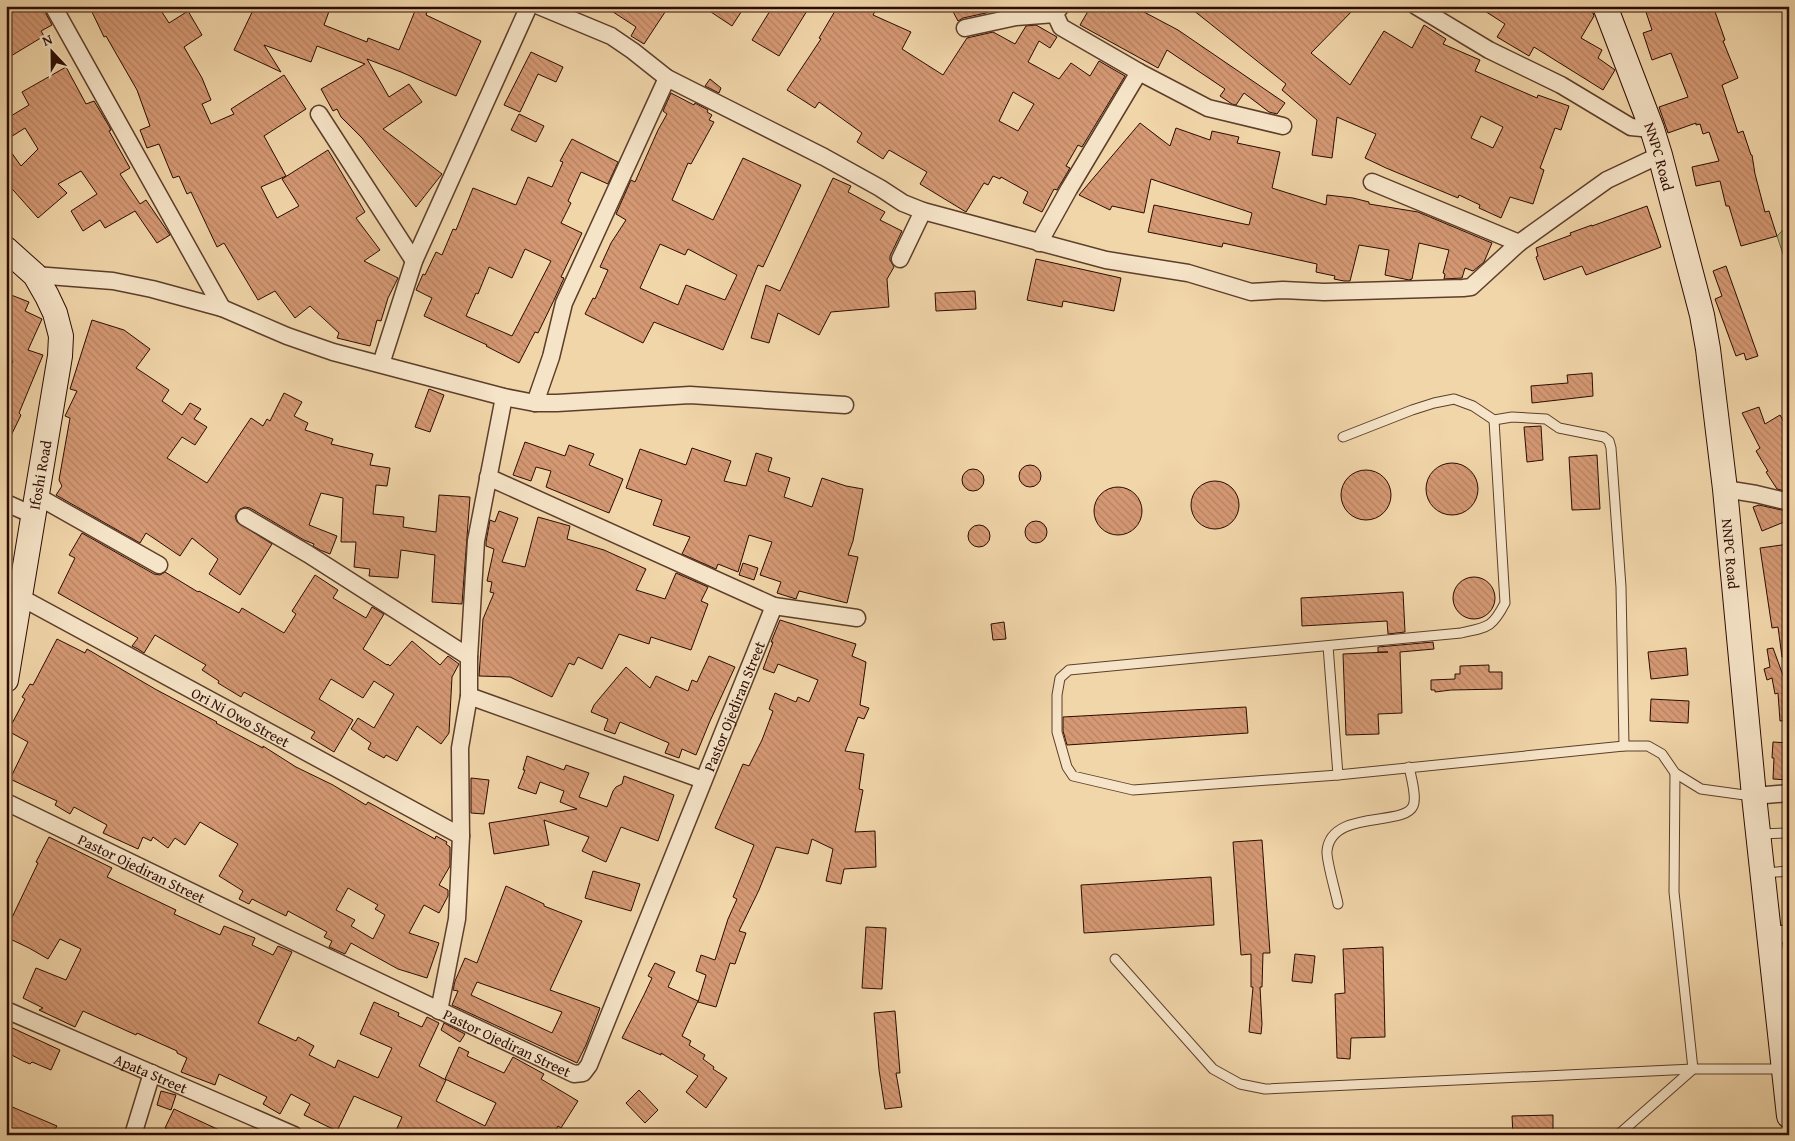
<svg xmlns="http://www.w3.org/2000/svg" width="1795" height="1141" font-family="'Gentium Book Plus',serif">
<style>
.forest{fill:url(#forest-crowns);stroke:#736444}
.building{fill:url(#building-back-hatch);stroke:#2c0b00;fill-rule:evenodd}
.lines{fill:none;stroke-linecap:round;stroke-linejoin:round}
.lane-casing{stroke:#5d3e2a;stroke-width:11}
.street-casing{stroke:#5d3e2a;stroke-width:19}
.secondary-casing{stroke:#2c0b00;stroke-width:26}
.lane{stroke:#f6e4c8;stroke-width:9}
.street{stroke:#f6e4c8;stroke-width:16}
.secondary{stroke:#f6e4c8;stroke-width:24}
.labels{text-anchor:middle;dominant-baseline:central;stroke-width:4;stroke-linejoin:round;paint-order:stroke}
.street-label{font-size:15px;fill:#2c0b00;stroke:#f6e4c8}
</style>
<defs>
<pattern id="forest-crowns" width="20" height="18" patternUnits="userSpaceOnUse" patternTransform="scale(1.25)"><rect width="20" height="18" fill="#babe88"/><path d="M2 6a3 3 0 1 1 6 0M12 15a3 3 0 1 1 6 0" fill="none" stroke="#a0a274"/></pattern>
<pattern id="building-back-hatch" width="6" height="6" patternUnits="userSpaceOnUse" patternTransform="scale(1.25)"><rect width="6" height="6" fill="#d59974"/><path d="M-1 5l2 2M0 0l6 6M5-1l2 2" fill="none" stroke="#b78263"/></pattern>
</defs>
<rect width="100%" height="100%" fill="#f1d6aa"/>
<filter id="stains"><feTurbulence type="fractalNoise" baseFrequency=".004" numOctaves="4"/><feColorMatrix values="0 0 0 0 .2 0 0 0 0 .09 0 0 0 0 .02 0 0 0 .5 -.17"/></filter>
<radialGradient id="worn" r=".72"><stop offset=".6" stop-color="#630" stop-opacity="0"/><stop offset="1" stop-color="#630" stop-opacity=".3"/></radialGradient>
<polygon class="forest" points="1789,224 1789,272 1777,236"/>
<g class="building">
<polygon points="6,6 42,6 52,25 41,31 44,36 6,59"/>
<polygon points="104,6 106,11 116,6 158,6 169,23 188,11 202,35 184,47 202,78 211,100 202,104 211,124 234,114 231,109 284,75 306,109 264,136 286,176 261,187 277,218 299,206 282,179 328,150 365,212 356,218 380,250 364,261 398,278 388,298 381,321 377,320 370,346 337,338 339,333 310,306 295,318 275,291 258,300 224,243 217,247 191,192 187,194 179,176 173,178 159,144 147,148 140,130 150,126 137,90 106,36 104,37 92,12"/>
<polygon points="255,6 269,11 271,6 287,6 298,11 299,6 331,6 324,25 367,42 368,38 399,50 417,6 429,6 426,15 481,41 456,96 401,72 367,59 389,97 409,84 422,102 383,129 442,174 416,207 362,138 341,117 337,109 333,111 321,89 365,64 317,46 311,62 264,45 281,72 234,50"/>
<polygon points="604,6 669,6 644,44 631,36 636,27"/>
<polygon points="702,6 745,6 732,26"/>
<polygon points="773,6 810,6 779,56 752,40"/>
<path d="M838,6h40l-5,9 38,17 -9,17 41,26 24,-37 26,-6 22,12 11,-18 10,-1 21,12 -7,11 -11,-7 -11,21 31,17 12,-16 19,13 9,-15 26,15 -43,71 -4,-2 -12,21 4,2 -13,22 -3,-1 -12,23 -19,-9 5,-11 -27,-15 -1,2 -7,-3 -5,9 -4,-2 -18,29 -46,-28 7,-12 -38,-22 -6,9 -26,-17 5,-9 -43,-31 -4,6 -28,-18 34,-51 -2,-1zM1013,92l21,12 -16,27 -19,-10z"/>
<polygon points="950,6 999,6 986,13 963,18 958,21"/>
<polygon points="1091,6 1147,6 1144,12 1178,30 1285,103 1277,114 1269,112 1244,93 1236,105 1232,104 1220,96 1225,89 1167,50 1158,68 1080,25"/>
<path d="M1188,6h169l-46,47 39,32 34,-54 28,17 12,-23 22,14 -3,5 37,16 -5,11 62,27 1,-3 31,11 -8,24 -6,-2 -15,40 4,2 -11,34 -23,-7 -9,21 -22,-10 1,-3 -21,-10 -1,3 -72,-30 -21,-10 11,-24 -39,-17 -5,41 -20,-3 5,-35 -35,-30 4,-6zM1481,116l22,11 -10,21 -22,-10z"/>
<polygon points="1477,6 1581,6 1593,13 1594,16 1581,38 1602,50 1598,58 1615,70 1603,90 1534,47 1529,56 1497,37 1505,24"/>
<polygon points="1644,6 1713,6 1725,40 1723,41 1738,78 1722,85 1738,133 1743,131 1751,155 1752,155 1755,174 1765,212 1769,211 1777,236 1741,246 1729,206 1726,206 1720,181 1696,186 1692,167 1719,161 1709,132 1703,134 1700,124 1696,125 1696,123 1668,133 1659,107 1688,97 1671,53 1652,60 1643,33 1652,30"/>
<polygon points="531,52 563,67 556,82 538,74 520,112 504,105"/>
<polygon points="66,67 86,104 94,101 109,126 111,130 109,131 130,168 120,174 140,204 146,200 170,235 157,243 135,211 105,228 100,220 83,231 71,211 97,194 81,171 58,184 67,193 38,218 6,182 6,145 21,166 38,149 25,128 6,140 6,119 29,105 22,92"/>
<polygon points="710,79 721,88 719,93 705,86"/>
<path d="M671,93l23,12 1,-2 13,7 -1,2 5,3 -3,5 5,2 -23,42 -3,-1 -16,37 41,20 30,-62 58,27 -38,82 -5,-2 -35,85 -69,-28 -11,21 -58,-29 8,-16 2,1 13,-29 -8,-3 11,-24 15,-23 -10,-6 15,-34 4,2 23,-52 9,-16 -4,-3zM660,244l25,11 3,-6 49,26 -12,25 -39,-15 -8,20 -38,-17z"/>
<polygon points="519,114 544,126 536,142 511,130"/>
<polygon points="1140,123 1170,146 1176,128 1210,140 1212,131 1239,137 1237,143 1280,152 1272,188 1326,205 1327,195 1353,198 1369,202 1369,204 1418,212 1492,243 1484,262 1473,271 1465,268 1462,278 1444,279 1445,274 1443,273 1449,250 1419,243 1412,279 1409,280 1385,275 1389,250 1359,245 1350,281 1344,281 1334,279 1335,276 1316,272 1317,264 1223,243 1222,247 1148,232 1154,205 1249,225 1252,213 1151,179 1144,213 1112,206 1110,210 1079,195"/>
<path d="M572,139l46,23 -10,22 -27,-12 -13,29 3,2 -10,20 21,10 -21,44 3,1 -10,22 -16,33 -3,-1 -16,31 -33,-17 1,-1 -63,-29 8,-18 -16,-8 7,-16 2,1 11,-23 6,3 11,-26 3,1 17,-42 43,17 12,-28 24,10 11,-25 -3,-1zM525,249l26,12 -39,75 -46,-20 10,-23 2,1 11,-27 23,11z"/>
<polygon points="833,178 851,186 848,192 885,212 880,220 902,231 890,256 890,260 894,267 887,279 889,307 831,312 819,335 778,313 769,343 751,338 766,285 780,291"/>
<polygon points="1647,206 1661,247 1586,275 1582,266 1544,280 1536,257 1538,256 1536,248 1571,235 1570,233 1592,225 1592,226"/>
<polygon points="1036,259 1121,278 1114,311 1063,301 1062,307 1027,300"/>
<polygon points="1726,266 1758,356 1746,360 1744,353 1736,356 1715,299 1722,296 1713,271"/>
<polygon points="975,291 976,309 936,311 935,293"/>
<polygon points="6,293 29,302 25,311 42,319 28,350 43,355 19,413 21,415 6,446 6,378 13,361 6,359"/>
<polygon points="92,320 124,330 150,349 136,368 169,390 162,401 182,415 190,403 201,409 194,419 207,427 195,445 182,437 167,458 207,483 251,418 263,426 267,419 270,421 284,393 302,402 294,416 308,423 305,430 333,439 331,444 373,454 370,465 390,468 387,486 376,485 373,514 404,517 403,527 436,532 439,495 470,497 462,604 432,602 435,555 401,550 398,578 369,576 370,569 354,567 356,542 341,542 343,498 321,493 309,525 337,536 330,554 320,550 313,546 314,544 304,540 250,508 245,507 240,509 235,516 237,522 272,544 240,595 209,574 218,559 192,538 180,556 146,533 140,543 56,495 62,486 59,480 70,418 65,416 77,391 70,389"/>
<polygon points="1592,373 1593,396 1532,403 1531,386 1568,383 1567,375"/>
<polygon points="429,389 444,395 430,432 415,427"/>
<polygon points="1759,407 1765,424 1780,415 1789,431 1789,492 1777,489 1766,472 1768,471 1756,451 1760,448 1742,413"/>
<polygon points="1541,426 1543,460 1527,462 1524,427"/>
<polygon points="525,442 565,456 569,445 594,454 589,465 623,479 609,513 546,487 551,471 536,467 531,481 513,475"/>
<polygon points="692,448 731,461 724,481 746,486 756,453 772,458 768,471 790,478 784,497 812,507 822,478 846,486 863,489 853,541 848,555 858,557 847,603 799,591 796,599 777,593 781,582 760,575 772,542 749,535 738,572 718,564 716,569 682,554 690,537 653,525 662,500 626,488 640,449 686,465"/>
<polygon points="1597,455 1600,509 1572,510 1569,457"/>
<circle cx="1452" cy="489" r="26"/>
<circle cx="1030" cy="476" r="11"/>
<circle cx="973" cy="480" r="11"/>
<circle cx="1366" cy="495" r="25"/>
<circle cx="1215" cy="505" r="24"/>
<circle cx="1118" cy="511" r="24"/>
<polygon points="1759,505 1786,511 1789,520 1762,531 1753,507"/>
<polygon points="499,511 518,518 502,562 525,567 538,517 570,526 567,539 604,550 646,569 636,590 665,599 676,573 708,587 701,601 708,604 691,650 651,637 649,644 619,634 602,669 578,657 574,665 569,663 552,697 510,677 479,676 483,619 494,593 490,592 492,582 487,581 494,549 486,546 486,542 490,520 495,522"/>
<circle cx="1036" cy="532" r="11"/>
<circle cx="979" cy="536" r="11"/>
<polygon points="82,533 154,574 160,575 165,572 198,592 199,591 239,613 242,608 284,633 296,614 292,611 315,575 338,590 333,598 366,618 372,607 384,614 363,649 387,665 388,664 390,666 412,641 440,665 448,656 459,664 452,677 449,733 441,744 417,726 397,761 386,755 384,758 368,749 371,743 351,729 358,718 374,728 394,694 374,681 363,698 331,679 319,699 353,720 334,752 311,738 315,732 244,692 241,697 218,683 219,681 202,670 206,665 155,635 144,653 138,649 132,646 138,638 58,593 75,558 69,555"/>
<polygon points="1789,544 1789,656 1782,657 1778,627 1772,628 1760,548"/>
<polygon points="743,563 758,568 754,580 739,575"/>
<circle cx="1474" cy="598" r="21"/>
<polygon points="1403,592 1405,632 1388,634 1387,621 1302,626 1301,598"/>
<polygon points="780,620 856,644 852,656 866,662 860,705 869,708 864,719 858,717 845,751 864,754 859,789 863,790 855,832 875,831 876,867 844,869 841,884 826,881 833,849 812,839 808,854 776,847 759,890 739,931 746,933 735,964 730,963 716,1007 698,1002 706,975 696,971 701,955 715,960 728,919 737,899 733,897 754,845 715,828 743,764 749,766 762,740 773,711 769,709 775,693 796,702 798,697 809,702 818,680 778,664 774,673 763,669 773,642 771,642"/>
<polygon points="1004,622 1006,639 993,640 991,624"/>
<path d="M57,639l28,14 2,-4 68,40 62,33 -1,1 47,25v-2l33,21 37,18 33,20 2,-3 67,37 1,-3 11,6 -1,2 4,3v19l-11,19 9,5v6l-9,17 -15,-8 -15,28 30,10 -12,35 -29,-9 -47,-26 -6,11 -16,-7 3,-6 -8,-4 3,-5 -39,-21 -2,5 -34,-17 -3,5 -10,-5 4,-8 -24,-15 19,-32 -38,-22 -15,23 -10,-7 -7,10 -15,-11 -2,4 -8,-4 -5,12 -35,-16 4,-8 -33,-18 -4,7 -15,-9 2,-4 -47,-22 18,-37 -20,-11 17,-32 -3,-2 8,-13 3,1zM348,888l30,17 -3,4 10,6 -12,24 -22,-13 4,-6 -19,-10z"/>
<polygon points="1433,642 1434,649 1400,652 1402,713 1378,714 1379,734 1346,735 1343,654 1388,652 1378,652 1378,647"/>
<polygon points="1686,648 1688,675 1651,679 1648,652"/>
<polygon points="1773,648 1784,678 1789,677 1789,720 1780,721 1778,693 1775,694 1772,678 1767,680 1764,669 1770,667 1767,649"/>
<polygon points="709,656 735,667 710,721 696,755 682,749 679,758 665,753 669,743 620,722 615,734 604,730 608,719 591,712 594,705 626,667 650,688 656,676 688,691 692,680 697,682"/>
<polygon points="1489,665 1489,672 1502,672 1502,689 1451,690 1435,692 1435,690 1431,690 1431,680 1455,679 1455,674 1460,674 1460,666"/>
<polygon points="1651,699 1689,701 1688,723 1650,721"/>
<polygon points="1246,707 1248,733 1067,745 1063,731 1063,717"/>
<polygon points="1773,742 1789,743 1789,780 1773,779 1774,758 1772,758"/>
<polygon points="527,756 564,770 566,765 589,773 579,797 607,807 613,791 616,787 622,784 624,776 674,795 658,841 621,827 606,862 582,851 589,837 544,820 549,845 494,854 489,823 577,809 560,802 564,791 540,782 536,794 518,788 525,770 523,770"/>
<polygon points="471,778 489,780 484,814 471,813"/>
<polygon points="49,837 112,868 107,877 176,910 174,914 220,935 224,926 255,938 252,945 273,955 278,946 292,952 258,1023 296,1041 298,1037 314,1046 309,1055 335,1068 338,1060 378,1078 392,1048 360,1034 374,1002 399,1013 398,1016 422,1027 427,1017 439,1023 419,1066 446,1080 436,1101 485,1126 496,1103 445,1079 459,1047 469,1052 467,1056 504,1073 513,1057 544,1074 541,1079 578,1101 561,1128 558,1126 553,1135 394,1135 402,1117 354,1096 337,1131 304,1115 310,1104 291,1094 280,1114 263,1104 267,1097 219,1074 215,1085 181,1072 187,1058 177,1053 177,1051 137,1033 136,1035 83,1011 75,1027 39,1010 43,1008 23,998 36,968 66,980 81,949 60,939 48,959 29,948 6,937 6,930 38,863 36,862"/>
<polygon points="1262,840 1270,953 1263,953 1262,987 1260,987 1262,1024 1261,1034 1249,1032 1253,987 1251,987 1251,954 1241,955 1233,842"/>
<polygon points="593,871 640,884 631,911 585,898"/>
<polygon points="1211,877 1214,925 1084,933 1081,885"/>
<path d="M506,886l38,18v2l38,15 -32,69 50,18 -14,37 -9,18 -125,-58 6,-14 -5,-1 2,-9 10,-23 12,5zM477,982l85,30 -10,21 -81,-38z"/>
<polygon points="866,927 886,928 882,989 862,988"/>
<polygon points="1383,947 1385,1037 1351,1038 1350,1059 1337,1058 1335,994 1345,993 1343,949"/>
<polygon points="1295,954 1315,956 1312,983 1292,981"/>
<polygon points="655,963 675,972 668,987 698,1001 682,1036 691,1041 689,1045 705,1055 703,1059 714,1067 713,1069 727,1078 706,1108 686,1092 698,1076 661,1053 661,1055 622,1038 644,995 652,978 648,976"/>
<polygon points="895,1011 900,1073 896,1073 902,1107 885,1109 879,1070 874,1013"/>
<polygon points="444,1023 465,1034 460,1042 441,1030"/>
<polygon points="6,1025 60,1050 51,1070 32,1062 30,1064 23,1061 6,1052"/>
<polygon points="639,1090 658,1110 645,1123 626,1103"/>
<polygon points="161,1091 176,1095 171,1110 157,1105"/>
<polygon points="10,1106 57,1126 51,1135 6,1135 6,1111"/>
<polygon points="174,1109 230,1135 178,1135 165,1128"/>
<polygon points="1553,1115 1553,1135 1513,1135 1512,1116"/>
</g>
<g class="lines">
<defs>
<g id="lane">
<path d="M1494,420l11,183c-13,25 -17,24 -44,30l-392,37 -9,8 -3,17v37l10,35 6,9 60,14 205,-15 286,-29h24l14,8 13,19 26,16 51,7"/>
<polyline points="1343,437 1412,410 1434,403 1454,399 1473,406 1494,420 1512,417 1546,419 1559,428 1604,437 1609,441 1611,448 1621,587 1624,746"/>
<polyline points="1328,646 1338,775"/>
<polyline points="1759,834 1789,833"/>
<polyline points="1764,873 1789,871"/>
<path d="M1338,904c-2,-11 -12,-44 -11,-53 4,-42 77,-24 86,-45 4,-8 -2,-30 -4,-39"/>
<polyline points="1115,959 1213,1069 1240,1084 1265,1089 1693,1069 1784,1069"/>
<polyline points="1618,1135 1693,1069 1674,892 1675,773"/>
</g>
<g id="street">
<polyline points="53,6 222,308"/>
<polyline points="539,6 611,36 633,51 667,78 824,157 880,188 903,203 923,211 1106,260 1188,273 1251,292 1283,290 1324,292 1463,288 1471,287 1519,243"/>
<polyline points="1061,6 1055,14 1061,27 1139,72 1208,108 1283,126"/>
<polyline points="1416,6 1489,50 1561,85 1631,127 1652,129"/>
<polyline points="965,28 1016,17 1055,14"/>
<polyline points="319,114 414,261"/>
<polyline points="1372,182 1519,243 1607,180 1660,155"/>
<polyline points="1039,243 1069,189 1139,72"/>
<polyline points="900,259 923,211"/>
<polyline points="35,275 113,281 152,289 222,308 287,336 333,352 504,397 535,403 557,403 690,395 845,405"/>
<polyline points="381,364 414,261 529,6"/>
<polyline points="535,403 551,357 564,303 667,78"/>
<polyline points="488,477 774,606 857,618"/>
<polyline points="1725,489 1756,494 1789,502"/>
<polyline points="37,496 159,565"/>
<polyline points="6,503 33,515"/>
<polyline points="245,517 308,554 469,657"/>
<path id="s1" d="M20,597l441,239"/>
<polyline points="469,696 703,780"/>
<polyline points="1754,796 1789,793"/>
<path id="s2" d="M6,802l285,138 283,134 9,-1 6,-8 185,-459"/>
<polyline points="1770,934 1789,934"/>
<path id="s3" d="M6,1010l288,125"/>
<polyline points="439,1011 457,919 458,901 461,836 460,748 469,696 469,657 476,541 504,397"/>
<polyline points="133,1135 152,1073"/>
</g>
<g id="secondary">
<path id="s4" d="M1605,6l47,123 8,26 42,160 6,34 17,140 29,307 35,320"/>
<polyline points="6,249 35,275 47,296 55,313 61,336 60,356 6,680"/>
</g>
</defs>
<use href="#lane" class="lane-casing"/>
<use href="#street" class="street-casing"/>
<use href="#secondary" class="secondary-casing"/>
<use href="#lane" class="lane"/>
<use href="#street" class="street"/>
<use href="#secondary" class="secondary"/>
</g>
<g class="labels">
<g class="street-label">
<text stroke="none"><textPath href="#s4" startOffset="160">NNPC Road</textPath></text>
<text transform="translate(40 475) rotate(-80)">Ifoshi Road</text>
<text stroke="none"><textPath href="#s4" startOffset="565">NNPC Road</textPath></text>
<text stroke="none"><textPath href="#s2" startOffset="1036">Pastor Ojediran Street</textPath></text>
<text stroke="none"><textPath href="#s1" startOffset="251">Ori Ni Owo Street</textPath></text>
<text stroke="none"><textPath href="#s2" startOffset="151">Pastor Ojediran Street</textPath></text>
<text stroke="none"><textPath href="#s2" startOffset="556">Pastor Ojediran Street</textPath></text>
<text stroke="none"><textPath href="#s3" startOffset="158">Apata Street</textPath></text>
</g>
</g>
<rect width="1795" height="1141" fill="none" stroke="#f1d6aa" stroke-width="25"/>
<rect x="8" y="8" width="1780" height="1126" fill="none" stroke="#2c0b00" stroke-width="2.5"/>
<rect x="12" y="12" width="1770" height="1116" fill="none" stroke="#2c0b00"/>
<g transform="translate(52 52) rotate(338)" stroke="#f6e4c8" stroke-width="4" paint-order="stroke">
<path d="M0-4L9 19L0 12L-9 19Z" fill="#2c0b00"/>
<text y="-8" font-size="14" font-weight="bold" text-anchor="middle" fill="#2c0b00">N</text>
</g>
<rect width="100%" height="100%" filter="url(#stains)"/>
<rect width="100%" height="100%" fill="url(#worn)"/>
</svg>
